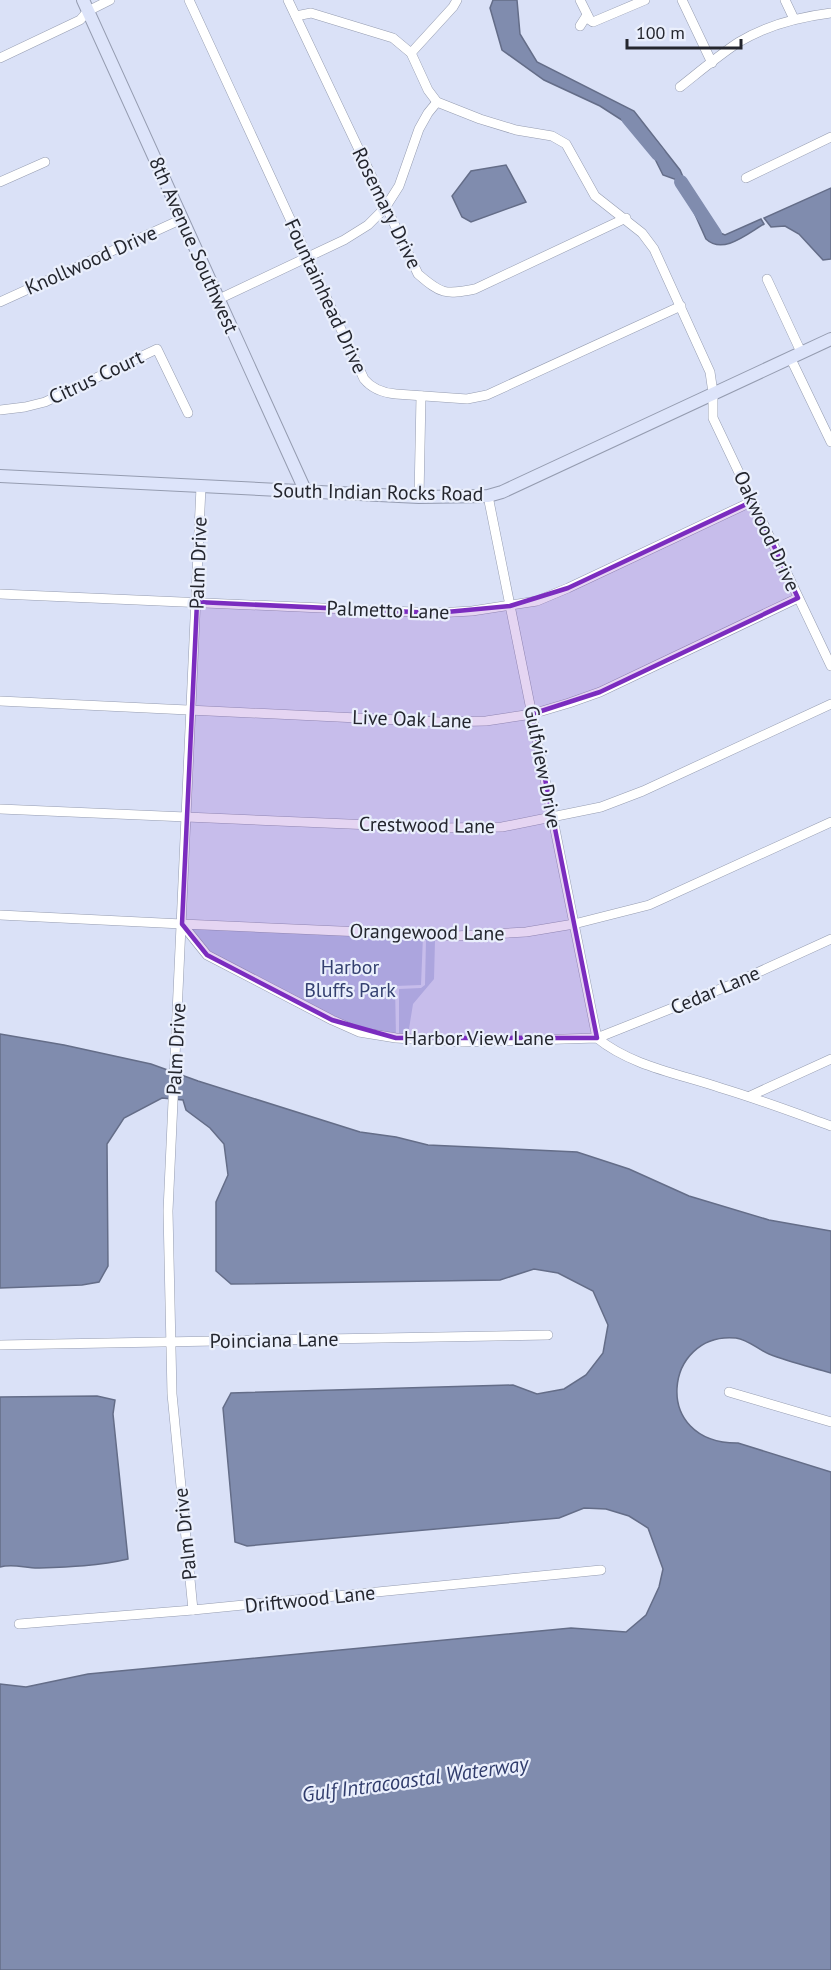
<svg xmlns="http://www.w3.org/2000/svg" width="831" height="1970" font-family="'PT Sans',sans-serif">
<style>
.green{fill:#b8c3e6}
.water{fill:#808cae;stroke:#646d88;stroke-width:1.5}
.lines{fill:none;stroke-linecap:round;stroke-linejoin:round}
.river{stroke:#808cae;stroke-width:14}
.street-casing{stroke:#959cb0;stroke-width:10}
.secondary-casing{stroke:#959cb0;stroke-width:14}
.street{stroke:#fff;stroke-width:9}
.secondary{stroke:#dde4fa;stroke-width:12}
.marked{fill:#7b2cbf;fill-opacity:0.2;stroke:#7b2cbf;stroke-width:4.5;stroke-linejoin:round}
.labels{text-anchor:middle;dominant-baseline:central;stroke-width:4.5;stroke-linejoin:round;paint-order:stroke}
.street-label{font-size:20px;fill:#24262e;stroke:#eaeffc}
.park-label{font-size:20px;fill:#344070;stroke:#eaeffc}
.water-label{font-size:21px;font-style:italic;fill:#303c6c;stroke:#eaeffc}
</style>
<rect width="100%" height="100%" fill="#dae1f7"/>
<g class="green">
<polygon points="182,924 423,935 421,985 395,986 396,1038 359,1032 207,955"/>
<polygon points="426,939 435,940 434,979 413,1004 408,1035 399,1035 399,989 421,988 425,985"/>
</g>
<g class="water">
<path d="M493,0h24l3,34 17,28 97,49 46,59 17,39 14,20 14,6 36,-16 3,5c-17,10 -41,31 -58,15l-26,-58 -17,-6 -21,-42 -42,-27 -56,-26 -42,-30 -12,-42z"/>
<polygon points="506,165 526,202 471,222 462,217 452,196 471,171"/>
<polygon points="831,188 831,259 823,260 799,234 785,226 771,227 764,218"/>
<path d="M0,1034l64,11 87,19 47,17 162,51 36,5 32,8 149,7 52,17 60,27 80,24 62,11v142c-20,-6 -42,-11 -62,-19 -12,-5 -20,-14 -33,-16 -72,-7 -86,106 2,105l93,29v498h-831v-286l26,3 62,-13 483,-46 55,4 20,-17 13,-28 4,-18 -15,-41 -19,-12 -23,-7 -22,-1 -25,10 -312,28 -12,-4 -12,-134 8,-15 282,-8 24,9 27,-5 22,-14 17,-22 5,-28 -15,-34 -35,-18 -24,-4 -34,11 -269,4 -15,-13v-69l12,-27 -4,-31 -14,-16 -24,-18 -3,-10 -21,-2 -38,20 -17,26 1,122 -9,16 -17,3 -82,3z"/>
<path d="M97,1396l18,4 -2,14 15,145c-29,7 -61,8 -90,9 -14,0 -25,-5 -38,-1v-170z"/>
</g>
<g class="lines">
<g class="river">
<polyline points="628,118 658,154"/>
<polyline points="681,182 715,234"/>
</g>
<defs>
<g id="street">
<path d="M189,0l175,379c8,10 20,14 32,15l71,5 20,-4 194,-89"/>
<path d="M288,0l130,274c23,20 27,21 57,15l151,-71"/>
<polyline points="580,0 590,20 593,22 645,0"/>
<polyline points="682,0 712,63"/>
<polyline points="785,0 794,19"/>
<polyline points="296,16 311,13 393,38 411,53 428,90 437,102 480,119 516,130 552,136 566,144 595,196 642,233 654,249 710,372 713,393 713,418 831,666"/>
<polyline points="580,26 587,15"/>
<polyline points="411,53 453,7 457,0"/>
<polyline points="0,58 80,20 88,11 110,0"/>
<path d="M680,87c19,-15 39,-32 59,-45 28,-17 60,-25 92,-29"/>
<polyline points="746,178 831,137"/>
<polyline points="0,182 45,162"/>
<polyline points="767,279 801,352"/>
<polyline points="219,299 344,240 368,225 385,208 399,186 419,129 428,113 437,102"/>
<polyline points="0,302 182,219"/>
<polyline points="790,357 831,442"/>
<polyline points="0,410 25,407 45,402 157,349 188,413"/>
<polyline points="488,496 597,1038 728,986 831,939"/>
<polyline points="419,497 421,396"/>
<polyline points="0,594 436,613 472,611 537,601 568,588 753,501"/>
<polyline points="0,701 441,722 486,721 532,714 569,703 600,692 798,598"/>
<polyline points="0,809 443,828 502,827 601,807 643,791 831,704"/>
<path d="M0,915l182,9 25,31 125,65 27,12 37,6 66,4 135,-4c34,28 83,36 124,50 37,11 74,25 110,38"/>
<polyline points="182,924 455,936 526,932 574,924 649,905 831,822"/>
<polyline points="750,1096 831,1059"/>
<polyline points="0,1345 548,1335"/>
<polyline points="729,1392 831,1422"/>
<polyline points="193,1610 172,1394 168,1211 201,487"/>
<polyline points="19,1624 193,1610 601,1570"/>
</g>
<g id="secondary">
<polyline points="83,0 305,490"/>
<polyline points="0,476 419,497 488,496 502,492 831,339"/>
</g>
</defs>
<use href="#street" class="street-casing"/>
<use href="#secondary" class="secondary-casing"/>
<use href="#street" class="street"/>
<use href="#secondary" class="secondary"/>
</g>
<path class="marked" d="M753,501l45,97 -198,94 -68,22 65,324h-201l-64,-18 -125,-65 -25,-31 15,-322 239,11 74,-7 58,-18z"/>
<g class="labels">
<g class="street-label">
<text transform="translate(387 208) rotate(64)">Rosemary Drive</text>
<text transform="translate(194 245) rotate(66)">8th Avenue Southwest</text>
<text transform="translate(91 260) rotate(-24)">Knollwood Drive</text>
<text transform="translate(326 296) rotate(65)">Fountainhead Drive</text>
<text transform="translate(96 377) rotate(-25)">Citrus Court</text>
<text transform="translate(378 492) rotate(1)">South Indian Rocks Road</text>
<text transform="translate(767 531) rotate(65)">Oakwood Drive</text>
<text transform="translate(198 563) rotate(-88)">Palm Drive</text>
<text transform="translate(388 610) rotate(2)">Palmetto Lane</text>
<text transform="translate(412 719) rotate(2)">Live Oak Lane</text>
<text transform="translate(543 767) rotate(79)">Gulfview Drive</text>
<text transform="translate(427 825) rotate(1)">Crestwood Lane</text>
<text transform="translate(427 932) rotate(1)">Orangewood Lane</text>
<text transform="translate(715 990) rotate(-23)">Cedar Lane</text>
<text x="479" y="1038">Harbor View Lane</text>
<text transform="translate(176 1049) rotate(-87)">Palm Drive</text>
<text transform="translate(274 1340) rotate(-1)">Poinciana Lane</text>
<text transform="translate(185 1534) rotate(-96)">Palm Drive</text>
<text transform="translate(310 1599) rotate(-6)">Driftwood Lane</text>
</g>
<g class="park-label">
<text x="350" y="967">Harbor<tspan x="350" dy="23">Bluffs Park</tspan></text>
</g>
<g class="water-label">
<text transform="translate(415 1779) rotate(-8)">Gulf Intracoastal Waterway</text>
</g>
</g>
<path d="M627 39v9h114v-9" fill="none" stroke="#24262e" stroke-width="3"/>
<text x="636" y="39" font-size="18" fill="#24262e" stroke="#eaeffc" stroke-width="4.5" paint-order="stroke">100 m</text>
</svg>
